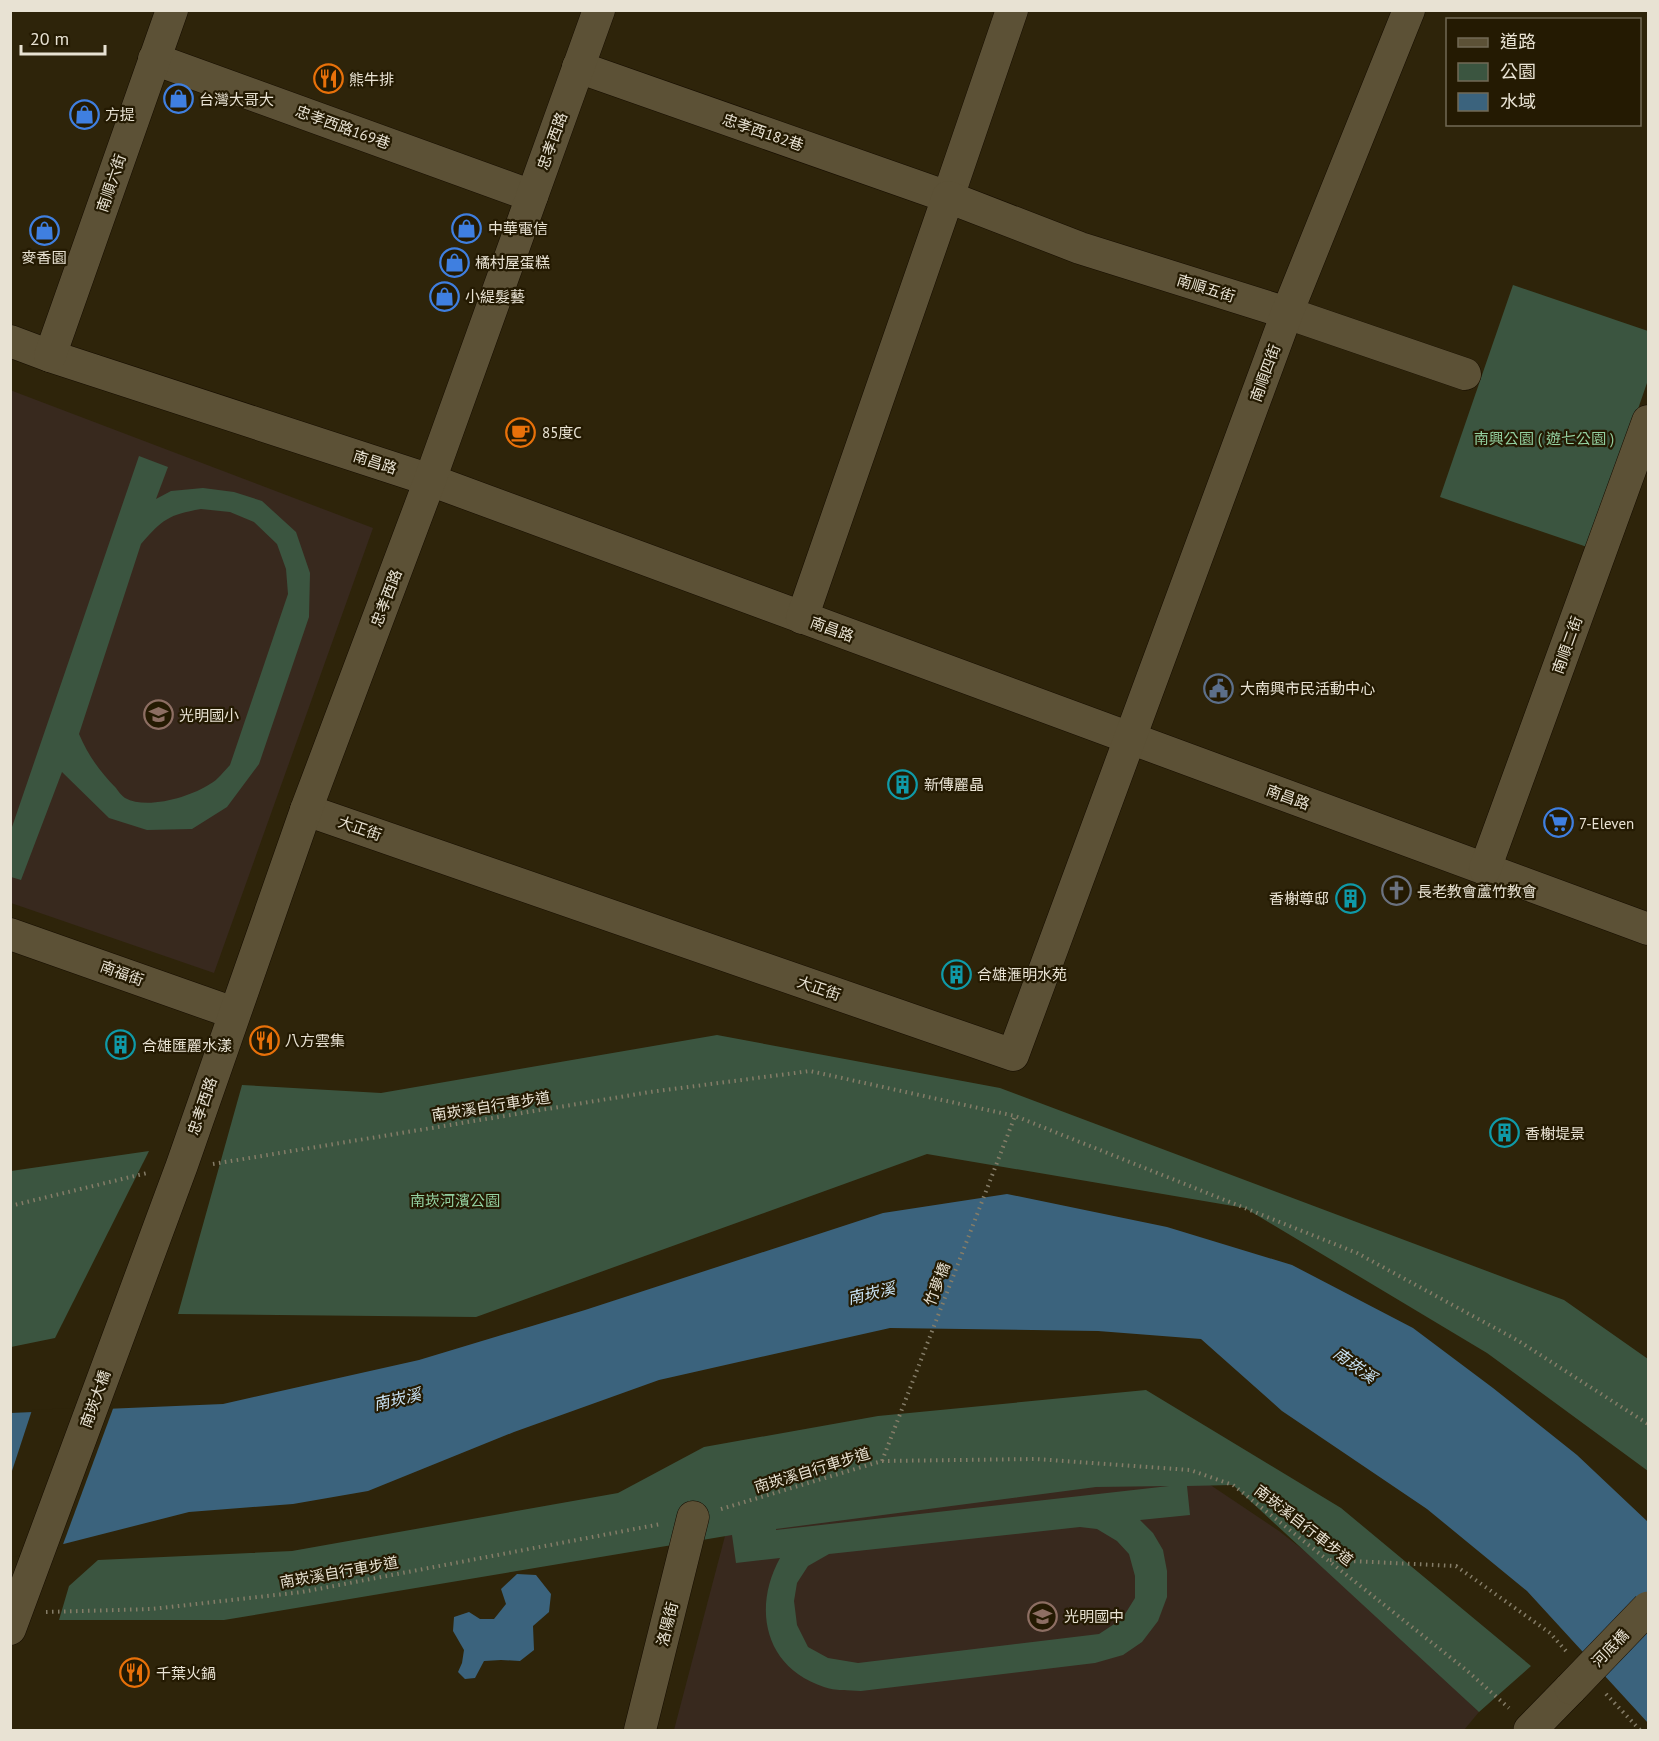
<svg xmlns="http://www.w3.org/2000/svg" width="1659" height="1741" font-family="'PT Sans','Noto Sans TC',sans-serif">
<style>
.education{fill:#38291e}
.green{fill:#3b5540;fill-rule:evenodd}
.water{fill:#3b637d}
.pier{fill:#2e240a}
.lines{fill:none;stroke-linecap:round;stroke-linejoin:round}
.minor-casing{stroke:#160d00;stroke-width:33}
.tertiary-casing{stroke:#160d00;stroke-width:34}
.path{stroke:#857d68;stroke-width:4;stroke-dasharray:1.5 4.5;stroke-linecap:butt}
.minor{stroke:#5c5136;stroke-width:32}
.tertiary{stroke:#5c5136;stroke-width:33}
.tertiary-bridge-casing{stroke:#160d00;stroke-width:34;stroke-linecap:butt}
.tertiary-bridge{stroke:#5c5136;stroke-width:33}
.labels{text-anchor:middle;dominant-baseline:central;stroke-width:4.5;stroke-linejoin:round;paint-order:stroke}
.poi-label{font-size:15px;fill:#e8e2d3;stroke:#241a02;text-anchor:start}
.street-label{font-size:15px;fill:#e8e2d3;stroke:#241a02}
.park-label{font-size:15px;fill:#93d0a0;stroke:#241a02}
.water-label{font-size:16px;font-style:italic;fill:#cbe5f7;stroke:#241a02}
</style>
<rect width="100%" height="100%" fill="#2e240a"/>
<g class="education">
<polygon points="10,390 373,528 214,973 11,903"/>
<polygon points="1078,1478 1203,1480 1279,1531 1351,1587 1479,1712 1464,1730 674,1730 730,1517"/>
</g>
<g class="green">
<polygon points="1513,285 1648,331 1648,380 1590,548 1440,497"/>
<path d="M139,456l29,11 -12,32 15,-8 32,-3 31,4 28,9 34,31 14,41 -1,44 -50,147 -32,43 -35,22 -45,1 -38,-12 -47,-46 -41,108 -10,-3v-47zM201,509l29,3 24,10 23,22 9,25 2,25 -58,171c-6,6 -12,15 -20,19 -20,13 -63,26 -85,14 -3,-2 -7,-7 -9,-10 -16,-16 -28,-33 -37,-54l62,-190c22,-25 27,-29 60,-35z"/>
<polygon points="717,1035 1000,1088 1564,1300 1648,1359 1648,1471 1487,1353 1245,1208 927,1154 476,1317 178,1314 242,1085 381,1093"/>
<polygon points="149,1151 55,1338 11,1347 11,1171"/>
<path d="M1146,1390l195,118 190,158 -52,46 -246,-227 -46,1 3,29 -50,5 13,13 10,17 4,21v26l-9,24 -16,21 -19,13 -28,8 -234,28c-12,-1 -26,0 -37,-4 -59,-19 -72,-78 -44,-129l-44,5 -4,-28 -508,85h-165l10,-34 29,-26 194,-9 326,-58 86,-46 174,-31zM1169,1486l-393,44v-1l320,-42zM1080,1527l17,2 20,12 12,13 6,22v22l-13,21 -23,15 -241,29 -30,-5 -20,-11 -11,-22 -3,-24 3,-18 11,-17 21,-12z"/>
</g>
<g class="water">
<polygon points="1007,1194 1167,1227 1292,1265 1413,1328 1493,1388 1577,1455 1648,1522 1648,1723 1527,1591 1427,1509 1282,1411 1201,1339 1098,1331 890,1328 659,1380 514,1432 368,1491 293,1504 189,1512 40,1550 11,1554 10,1413 223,1404 419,1360 585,1310 883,1213"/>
<polygon points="517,1574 536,1575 551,1594 549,1612 533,1626 534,1650 520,1661 501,1660 484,1661 475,1678 465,1679 458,1672 462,1663 464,1650 453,1631 454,1617 469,1612 480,1619 494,1619 506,1604 501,1589"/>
</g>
<polygon class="pier" points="114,1406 62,1547 40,1553 10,1557 11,1474 32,1410"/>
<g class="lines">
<defs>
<g id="minor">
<polyline points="154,59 532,196"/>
<polyline points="578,67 948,197 1012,10"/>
<polyline points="10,341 50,356 430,480 1648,929"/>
<polyline points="50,356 172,10"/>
<polyline points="802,618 948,197 1080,248 1287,313 1465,374"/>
<polyline points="306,810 1013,1055 1287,313 1409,10"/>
<polyline points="1485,869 1648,421"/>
<polyline points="10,934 234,1013"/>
<polyline points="10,1629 182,1165 306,810 430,480 599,10"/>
<polyline points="640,1730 693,1517"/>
</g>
<polyline id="tertiary" points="1530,1730 1571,1688"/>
</defs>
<use href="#minor" class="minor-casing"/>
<use href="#tertiary" class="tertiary-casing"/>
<g class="path">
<polyline points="213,1164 650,1092 810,1071 1015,1116 1357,1253 1517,1340 1648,1424"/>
<polyline points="10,1206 147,1173"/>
<polyline points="882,1461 1015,1116"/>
<polyline points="721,1509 882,1461 1036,1459 1190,1470 1233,1485 1465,1669 1509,1708"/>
<polyline points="1330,1560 1456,1566 1550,1633 1566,1651"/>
<polyline points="46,1612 152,1609 302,1592 661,1524"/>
<polyline points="1606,1694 1640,1730"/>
</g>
<use href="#minor" class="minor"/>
<use href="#tertiary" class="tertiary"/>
<defs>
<polyline id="tertiary-bridge" points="1571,1688 1648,1608"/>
</defs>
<use href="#tertiary-bridge" class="tertiary-bridge-casing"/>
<use href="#tertiary-bridge" class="tertiary-bridge"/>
</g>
<defs>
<symbol id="restaurant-ring" viewBox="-11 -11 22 22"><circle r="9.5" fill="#241a02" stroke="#e8710a" stroke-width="1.5"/><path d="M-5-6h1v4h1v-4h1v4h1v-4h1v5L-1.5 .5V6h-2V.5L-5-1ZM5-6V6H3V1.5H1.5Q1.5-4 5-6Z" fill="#e8710a"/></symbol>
<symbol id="shop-ring" viewBox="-11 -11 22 22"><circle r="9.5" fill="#241a02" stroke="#3f7fe0" stroke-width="1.5"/><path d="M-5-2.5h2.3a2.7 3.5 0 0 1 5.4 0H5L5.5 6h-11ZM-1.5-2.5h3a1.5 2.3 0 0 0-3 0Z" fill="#3f7fe0"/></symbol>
<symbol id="cafe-ring" viewBox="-11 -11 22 22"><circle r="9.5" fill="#241a02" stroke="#e8710a" stroke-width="1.5"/><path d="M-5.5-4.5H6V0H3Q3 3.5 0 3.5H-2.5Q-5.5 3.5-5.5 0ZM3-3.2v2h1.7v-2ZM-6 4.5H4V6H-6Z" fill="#e8710a"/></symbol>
<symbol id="civic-ring" viewBox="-11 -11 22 22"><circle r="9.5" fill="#241a02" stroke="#5c6f8a" stroke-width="1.5"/><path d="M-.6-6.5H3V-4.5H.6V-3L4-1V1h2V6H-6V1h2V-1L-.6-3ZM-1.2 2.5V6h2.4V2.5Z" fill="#5c6f8a"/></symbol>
<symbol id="school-ring" viewBox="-11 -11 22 22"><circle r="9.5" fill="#241a02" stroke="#8d6e63" stroke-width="1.5"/><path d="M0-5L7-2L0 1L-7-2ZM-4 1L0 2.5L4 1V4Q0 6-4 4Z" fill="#8d6e63"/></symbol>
<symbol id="building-ring" viewBox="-11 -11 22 22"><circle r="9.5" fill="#241a02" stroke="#0f9aa8" stroke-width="1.5"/><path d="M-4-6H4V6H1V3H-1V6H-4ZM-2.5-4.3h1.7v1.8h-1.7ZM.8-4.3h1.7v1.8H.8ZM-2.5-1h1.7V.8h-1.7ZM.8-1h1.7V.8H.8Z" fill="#0f9aa8"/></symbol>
<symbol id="supermarket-ring" viewBox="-11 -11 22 22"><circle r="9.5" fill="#241a02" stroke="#3f7fe0" stroke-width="1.5"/><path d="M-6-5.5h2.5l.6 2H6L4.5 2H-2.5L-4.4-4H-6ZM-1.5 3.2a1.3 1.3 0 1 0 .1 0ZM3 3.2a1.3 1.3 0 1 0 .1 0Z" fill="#3f7fe0"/></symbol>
<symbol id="church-ring" viewBox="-11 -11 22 22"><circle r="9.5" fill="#241a02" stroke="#6b7280" stroke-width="1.5"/><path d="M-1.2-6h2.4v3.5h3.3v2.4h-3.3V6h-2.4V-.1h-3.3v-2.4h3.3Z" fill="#6b7280"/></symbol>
</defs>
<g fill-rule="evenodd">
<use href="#restaurant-ring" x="312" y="62" width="33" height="33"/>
<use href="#shop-ring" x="162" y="82" width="33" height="33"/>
<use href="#shop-ring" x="68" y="98" width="33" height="33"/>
<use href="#shop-ring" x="450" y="212" width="33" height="33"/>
<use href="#shop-ring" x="28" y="214" width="33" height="33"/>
<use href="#shop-ring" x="438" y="246" width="33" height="33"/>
<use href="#shop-ring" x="428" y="280" width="33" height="33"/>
<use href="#cafe-ring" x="504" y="416" width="33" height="33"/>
<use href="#civic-ring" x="1202" y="672" width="33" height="33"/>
<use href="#school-ring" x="142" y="698" width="33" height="33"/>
<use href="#building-ring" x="886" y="768" width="33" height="33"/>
<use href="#supermarket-ring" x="1542" y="806" width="33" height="33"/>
<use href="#church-ring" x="1380" y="874" width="33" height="33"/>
<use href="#building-ring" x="1334" y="882" width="33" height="33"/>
<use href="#building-ring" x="940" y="958" width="33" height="33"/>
<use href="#restaurant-ring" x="248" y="1024" width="33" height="33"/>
<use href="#building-ring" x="104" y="1028" width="33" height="33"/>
<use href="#building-ring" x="1488" y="1116" width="33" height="33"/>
<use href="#school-ring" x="1026" y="1600" width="33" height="33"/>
<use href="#restaurant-ring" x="118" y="1656" width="33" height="33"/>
</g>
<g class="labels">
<g class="poi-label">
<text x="349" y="79">熊牛排</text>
<text x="199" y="99">台灣大哥大</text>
<text x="105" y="114">方提</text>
<text x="488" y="228">中華電信</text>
<text x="44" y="257" text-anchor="middle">麥香園</text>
<text x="475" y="262">橘村屋蛋糕</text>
<text x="465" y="296">小緹髮藝</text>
<text x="542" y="432">85度C</text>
<text x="1240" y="688">大南興市民活動中心</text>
<text x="179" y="715">光明國小</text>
<text x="924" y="784">新傳麗晶</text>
<text x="1579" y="823">7-Eleven</text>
<text x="1417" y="891">長老教會蘆竹教會</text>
<text x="1329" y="898" text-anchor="end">香榭尊邸</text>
<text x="977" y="974">合雄滙明水苑</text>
<text x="285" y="1040">八方雲集</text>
<text x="142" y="1045">合雄匯麗水漾</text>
<text x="1525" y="1133">香榭堤景</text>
<text x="1064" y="1616">光明國中</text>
<text x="156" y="1673">千葉火鍋</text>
</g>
<g class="street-label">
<text transform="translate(343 127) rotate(20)">忠孝西路169巷</text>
<text transform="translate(763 132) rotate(19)">忠孝西182巷</text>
<text transform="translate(552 141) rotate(-70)">忠孝西路</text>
<text transform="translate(111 183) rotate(-71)">南順六街</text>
<text transform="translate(1206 288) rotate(17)">南順五街</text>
<text transform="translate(1265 373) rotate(-70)">南順四街</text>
<text transform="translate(375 462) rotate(18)">南昌路</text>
<text transform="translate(386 598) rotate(-69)">忠孝西路</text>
<text transform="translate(832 629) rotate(20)">南昌路</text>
<text transform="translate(1567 645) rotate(-70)">南順二街</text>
<text transform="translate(1288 797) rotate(20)">南昌路</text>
<text transform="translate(360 828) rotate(19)">大正街</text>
<text transform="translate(122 973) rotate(20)">南福街</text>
<text transform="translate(819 988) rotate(19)">大正街</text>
<text transform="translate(202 1106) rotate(-71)">忠孝西路</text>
<text transform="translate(491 1106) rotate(-9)">南崁溪自行車步道</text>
<text transform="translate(937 1284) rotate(-69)">竹夢橋</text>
<text transform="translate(95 1399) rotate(-70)">南崁大橋</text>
<text transform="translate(812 1470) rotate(-17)">南崁溪自行車步道</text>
<text transform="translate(1304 1525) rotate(38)">南崁溪自行車步道</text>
<text transform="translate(339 1572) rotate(-10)">南崁溪自行車步道</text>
<text transform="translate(667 1624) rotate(-76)">洛陽街</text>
<text transform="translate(1610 1648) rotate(-46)">河底橋</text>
</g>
<g class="park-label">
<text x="1544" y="438">南興公園 ( 遊七公園 )</text>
<text x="455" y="1200">南崁河濱公園</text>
</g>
<g class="water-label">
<text transform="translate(871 1293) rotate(-13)">南崁溪</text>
<text transform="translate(1355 1365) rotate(36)">南崁溪</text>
<text transform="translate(397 1399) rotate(-13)">南崁溪</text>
</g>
</g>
<rect width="1659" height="1741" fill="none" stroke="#e8e2d3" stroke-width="24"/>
<rect x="1446" y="18" width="195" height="108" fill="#241a02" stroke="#726a56" stroke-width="1.5"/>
<rect x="1458" y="38" width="30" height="9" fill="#5c5136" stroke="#726a56" stroke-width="1.5"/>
<text x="1500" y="48" font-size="18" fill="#e8e2d3">道路</text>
<rect x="1458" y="63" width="30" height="18" fill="#3b5540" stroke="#726a56" stroke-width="1.5"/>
<text x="1500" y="78" font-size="18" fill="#e8e2d3">公園</text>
<rect x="1458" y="93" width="30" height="18" fill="#3b637d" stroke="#726a56" stroke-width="1.5"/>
<text x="1500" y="108" font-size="18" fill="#e8e2d3">水域</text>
<path d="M21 45v9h84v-9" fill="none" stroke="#e8e2d3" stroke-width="3"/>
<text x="30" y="45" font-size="18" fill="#e8e2d3" stroke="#241a02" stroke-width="4.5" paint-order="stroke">20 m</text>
</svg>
